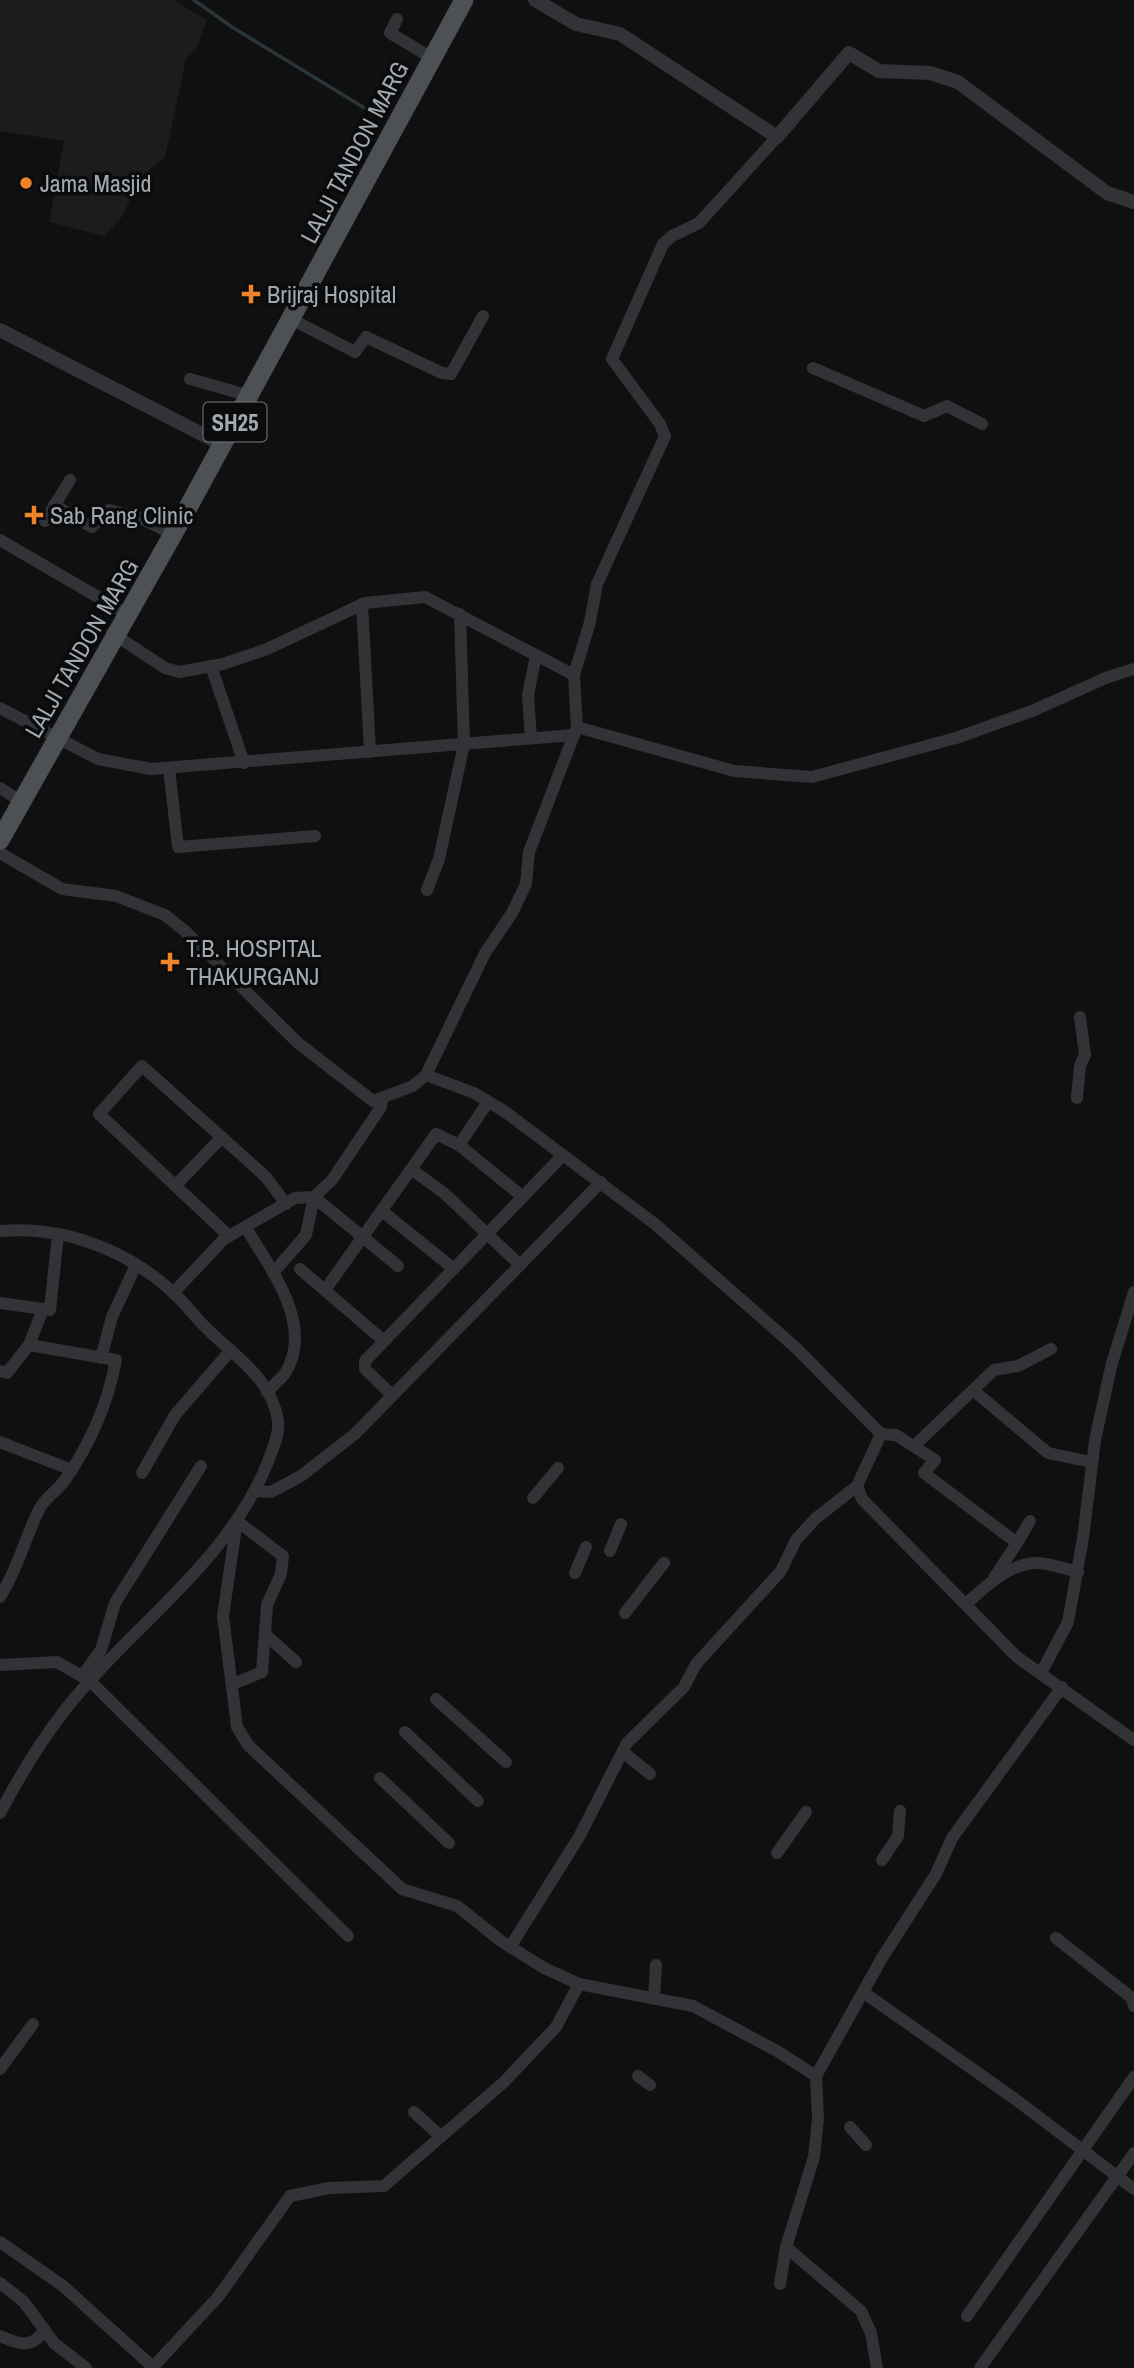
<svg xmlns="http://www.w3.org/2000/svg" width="1134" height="2368" font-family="'Archivo Narrow',sans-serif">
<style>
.built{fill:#1c1c1e}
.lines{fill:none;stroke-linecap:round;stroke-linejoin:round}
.stream{stroke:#2a3539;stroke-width:3.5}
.minor{stroke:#313336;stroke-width:12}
.tertiary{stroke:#313336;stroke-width:14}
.primary{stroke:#4d5055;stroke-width:19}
.poi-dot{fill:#ef832a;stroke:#0b0b0c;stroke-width:2.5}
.labels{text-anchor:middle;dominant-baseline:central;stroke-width:7;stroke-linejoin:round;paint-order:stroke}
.shield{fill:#0b0b0c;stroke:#747a80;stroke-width:2}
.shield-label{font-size:23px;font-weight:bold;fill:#a1aab2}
.street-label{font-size:24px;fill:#a1aab2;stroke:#0b0b0c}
.poi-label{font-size:24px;fill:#a1aab2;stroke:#0b0b0c;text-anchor:start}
</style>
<rect width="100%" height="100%" fill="#101011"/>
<polygon class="built" points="0,0 174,0 207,20 196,49 186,59 165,157 142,176 121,218 104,236 49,222 64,141 0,131"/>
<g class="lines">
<polyline class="stream" points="194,0 232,27 376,115"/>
<g class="minor">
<polyline points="397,19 390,33 432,58"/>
<polyline points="291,319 355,352 366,337 442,373 451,374 483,316"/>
<polyline points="813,368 924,416 947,406 982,424"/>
<polyline points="190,379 240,393"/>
<polyline points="54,505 92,527 109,510 138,517 167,531"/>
<polyline points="45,521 70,480"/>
<polyline points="0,540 122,611"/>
<polyline points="362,604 370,752"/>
<polyline points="211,666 244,763"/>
<polyline points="574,675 590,622 597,584 665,436 660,424 612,359 663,244 672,236 699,223 777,137"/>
<polyline points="0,708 98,759 151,769 574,735"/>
<polyline points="577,727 734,771 812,777 956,738 1032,711 1108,677 1134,669"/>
<polyline points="531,738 528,695 536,655"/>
<polyline points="169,768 178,847 315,836"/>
<polyline points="0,788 22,802"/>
<polyline points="0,853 62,889 116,896 165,915 185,931 298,1043 373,1101 413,1086 426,1075 485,953 512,913 526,884 529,852 577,727 574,675 425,597 365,603 267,649 223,664 179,672 165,668 112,633"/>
<polyline points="427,890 439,859 464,744 460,614"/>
<polyline points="426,1075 474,1093 504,1111 655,1224 795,1347 881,1434 857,1486 862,1499 1017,1657 1134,1740"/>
<polyline points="1077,1098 1080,1066 1085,1055 1080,1017"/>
<polyline points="459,1145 523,1197"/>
<polyline points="411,1169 444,1193 520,1265"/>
<polyline points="175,1186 222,1137"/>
<polyline points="314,1197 398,1266"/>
<polyline points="382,1211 454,1269"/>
<path d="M246,1228c24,40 68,96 40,144 -5,7 -13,13 -19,20"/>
<path d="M0,1231c74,-6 148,27 195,85 29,35 76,56 83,105 2,13 -6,29 -10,41 -41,102 -137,164 -203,248 -25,32 -46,67 -65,103"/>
<polyline points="229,1236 99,1114 142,1066 266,1177 286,1204"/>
<polyline points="300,1269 384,1341"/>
<polyline points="273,1273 306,1235 314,1197"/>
<polyline points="325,1290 436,1134 459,1145 488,1102"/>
<polyline points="175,1291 224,1239 295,1198 314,1197 332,1180 381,1107 382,1099"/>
<polyline points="0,1303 50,1310 58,1234"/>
<polyline points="101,1358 112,1317 136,1265"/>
<polyline points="0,1371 7,1373 29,1345 43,1309"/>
<polyline points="973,1390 1048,1453 1091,1462"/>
<polyline points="392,1395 365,1369 365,1361 563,1155"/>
<polyline points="881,1434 896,1435 935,1460 924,1473 1017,1543 1030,1521"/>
<polyline points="0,1442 72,1470"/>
<polyline points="914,1446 994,1370 1018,1366 1051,1349"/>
<polyline points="142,1473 175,1415 231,1350"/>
<polyline points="256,1491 271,1492 301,1476 355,1434 601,1182"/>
<polyline points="533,1498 558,1468"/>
<polyline points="610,1551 621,1524"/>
<polyline points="575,1573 586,1547"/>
<polyline points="994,1578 1017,1543"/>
<path d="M0,1597c18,-28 25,-60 40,-89 6,-11 18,-18 25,-28 25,-36 43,-77 51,-120l-87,-15"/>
<path d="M966,1604c19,-17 44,-42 73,-41 12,1 27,6 39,9"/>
<polyline points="625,1613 664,1563"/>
<polyline points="265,1634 296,1662"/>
<polyline points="0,1665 57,1662 90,1681 348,1936"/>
<polyline points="1041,1673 1068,1622 1083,1538 1095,1440 1112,1363 1134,1292"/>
<polyline points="82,1676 101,1650 115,1603 201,1466"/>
<polyline points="233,1684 262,1672 267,1605 281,1574 283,1556 237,1521 223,1616 237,1727 248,1745 402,1889 457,1906 501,1941 544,1968 579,1984 693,2006 777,2051 816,2076"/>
<polyline points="436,1699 506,1762"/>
<polyline points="405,1732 478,1801"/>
<polyline points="623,1752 650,1774"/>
<polyline points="380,1778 449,1843"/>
<polyline points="777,1853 806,1812"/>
<polyline points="882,1860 898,1836 900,1811"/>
<polyline points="1056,1938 1132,1998 1134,2006"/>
<polyline points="510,1947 579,1837 627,1743 684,1687 696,1664 781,1571 796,1540 815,1519 857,1486"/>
<polyline points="863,1992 1015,2099 1134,2189"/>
<polyline points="654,1999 656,1965"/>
<polyline points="0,2069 33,2024"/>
<polyline points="638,2076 650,2085"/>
<polyline points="414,2112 441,2137"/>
<polyline points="850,2127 866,2145"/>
<polyline points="0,2242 63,2286 153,2367"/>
<polyline points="0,2283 24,2302 54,2343 86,2368"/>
<polyline points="780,2284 786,2247"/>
<polyline points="967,2316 1134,2077"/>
<path d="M0,2336c20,9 31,13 45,-6"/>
<polyline points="152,2368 218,2297 290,2196 329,2188 384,2186 504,2082 556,2027 579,1984"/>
<polyline points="877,2368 871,2333 861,2311 786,2247 814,2157 818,2118 816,2076 882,1958 936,1874 952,1838 1062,1687"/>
<polyline points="980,2368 1134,2153"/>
</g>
<g class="tertiary">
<polyline points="535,0 576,24 620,34 777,137 849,53 879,71 930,73 958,82 1107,193 1134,202"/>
<polyline points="0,330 223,445"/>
</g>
<polyline class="primary" points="0,840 185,513 464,0"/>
</g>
<g class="poi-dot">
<circle cx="26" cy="183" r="7"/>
<path d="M247.5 283.5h7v7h7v7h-7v7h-7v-7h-7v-7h7z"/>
<path d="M30.5 504.5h7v7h7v7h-7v7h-7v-7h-7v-7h7z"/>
<path d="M166.5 951.5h7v7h7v7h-7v7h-7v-7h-7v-7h7z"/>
</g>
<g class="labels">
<rect class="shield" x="203.5" y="402.5" width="63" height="39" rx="5"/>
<g class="shield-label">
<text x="235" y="422">SH25</text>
</g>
<g class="street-label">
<text transform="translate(354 152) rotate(-62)">LALJI TANDON MARG</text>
<text transform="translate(81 648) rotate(-60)">LALJI TANDON MARG</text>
</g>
<g class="poi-label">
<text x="40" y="183">Jama Masjid</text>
<text x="267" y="294">Brijraj Hospital</text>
<text x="50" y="515">Sab Rang Clinic</text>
<text x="186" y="948">T.B. HOSPITAL<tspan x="186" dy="28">THAKURGANJ</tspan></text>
</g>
</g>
</svg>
